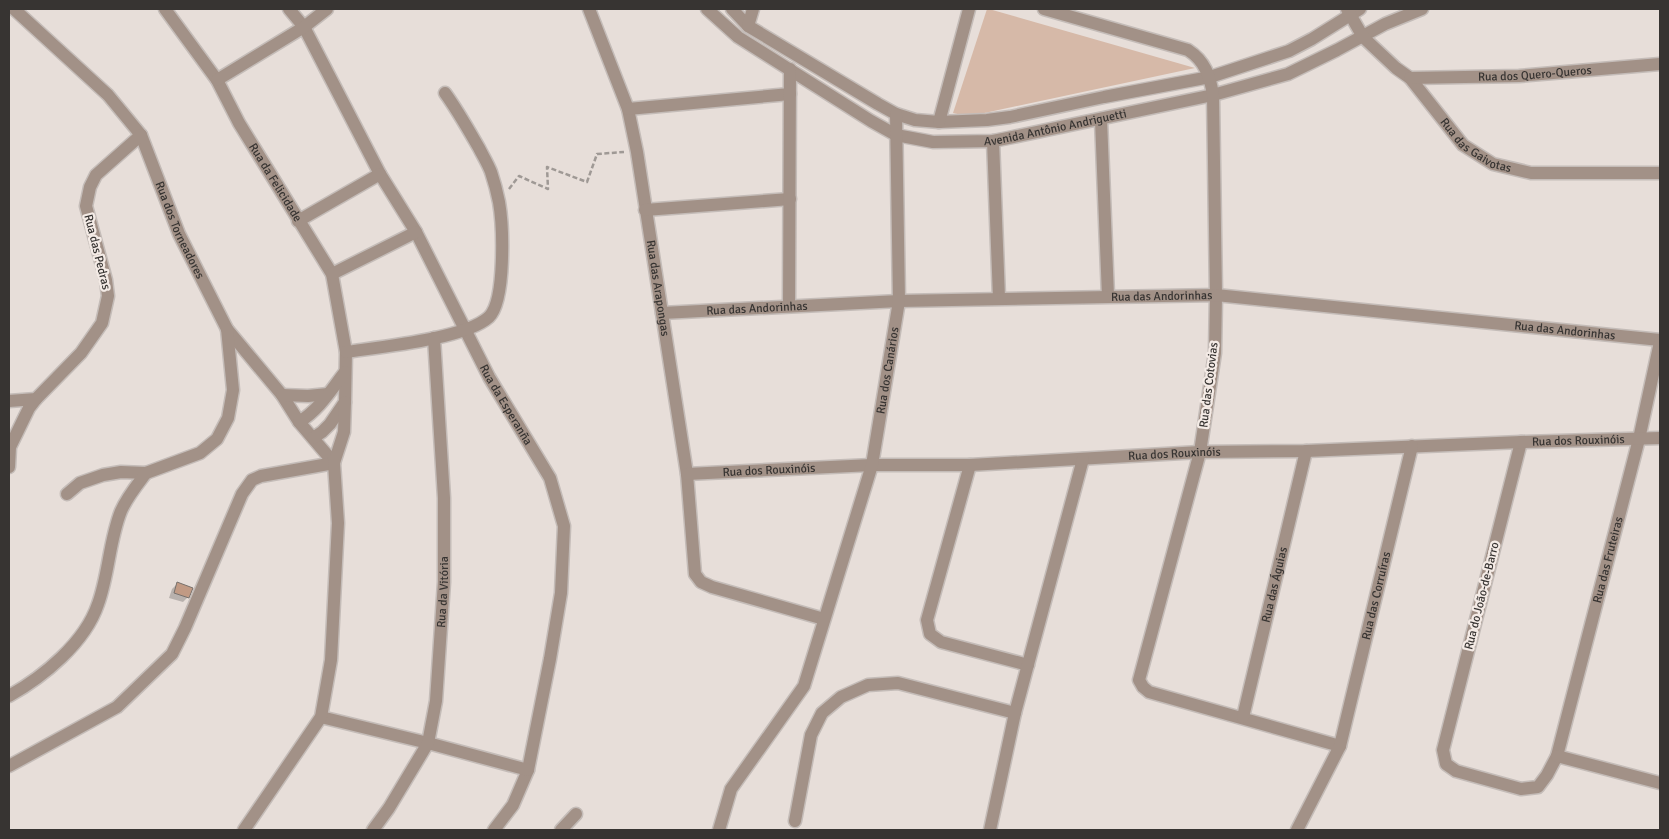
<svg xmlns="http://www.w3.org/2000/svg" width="1669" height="839" font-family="Signika,sans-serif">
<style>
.green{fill:#d6b9a8}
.shadow{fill:#0003}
.building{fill:#c19a84;stroke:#78716c}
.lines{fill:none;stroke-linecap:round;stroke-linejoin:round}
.minor-casing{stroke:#c4bcb8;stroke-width:15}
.path{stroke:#9f9995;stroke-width:2.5;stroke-dasharray:5 2.5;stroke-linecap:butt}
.minor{stroke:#a29187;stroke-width:12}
.labels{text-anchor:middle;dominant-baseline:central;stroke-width:4.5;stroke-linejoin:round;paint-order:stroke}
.street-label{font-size:12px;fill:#373432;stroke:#f4ebe6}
</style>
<rect width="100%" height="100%" fill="#e7ded9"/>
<polygon class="green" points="987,9 989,9 1195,68 975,115 962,115 953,113"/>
<polygon class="shadow" points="177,584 188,597 183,602 169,598 172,589"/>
<polygon class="building" points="177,582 193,588 189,598 174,593"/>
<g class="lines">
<defs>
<g id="minor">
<path id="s1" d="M14,9l94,86 33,40 38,99 48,95 55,66 17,27 35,41"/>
<path id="s2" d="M165,9l52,71 22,43 93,151 14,78 -1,50 -15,22 -8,8 -9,6"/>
<path id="s3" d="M289,9l15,18 76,147 36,58 73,145 61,101 14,48 -3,67 -11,66 -22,111 -15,35 -19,25"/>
<path id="s4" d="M589,9l39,100 9,43 50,322 8,100 6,8 11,5 112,32"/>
<path id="s5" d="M707,9l31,28 133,84 25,14 37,7 60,-1 20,-4 200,-42 75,-21 49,-24 48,-26 37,-15"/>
<polyline points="732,9 748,26 878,104 896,114 915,120 939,122 987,120 1010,117 1104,97 1210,77 1289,51 1312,39 1360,9"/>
<path d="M1044,9l144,41c17,11 22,26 25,45l3,200 -1,58 -15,99 -61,228 4,7 6,5 191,54"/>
<path id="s6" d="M1347,9l16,28 33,31 14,10 53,67 30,19 38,9h129"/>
<polyline points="748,26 753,9"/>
<path id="s7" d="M1410,78l109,-2 141,-12"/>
<polyline points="217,80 304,27 327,9"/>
<polyline points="628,109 790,94"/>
<polyline points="1101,120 1108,296"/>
<polyline points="939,122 969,9"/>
<polyline points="993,141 999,298"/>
<polyline points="645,210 790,199"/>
<polyline points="298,221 380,174"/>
<polyline points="332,274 416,232"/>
<polyline points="789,306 790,69"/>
<path id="s8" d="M662,313l237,-12 317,-6 444,45"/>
<path d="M346,352c34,-5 119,-13 143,-35 17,-17 14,-92 10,-115 -2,-10 -5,-21 -8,-30 -3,-8 -8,-16 -12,-24 -11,-19 -21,-37 -34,-55"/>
<polyline points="282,395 308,396 328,394"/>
<polyline points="9,401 36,399 81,353 102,323 108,296 106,280 86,206 90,187 96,175 141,135"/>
<path d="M299,422c20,-12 32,-32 46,-50"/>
<path id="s9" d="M1521,442l-78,308 3,14 10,7 65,18 17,-2 9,-12 10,-19 82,-317 21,-97"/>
<polyline points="970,465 927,620 930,634 941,642 1028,665"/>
<polyline points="9,467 10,447 29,408 36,399"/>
<path id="s10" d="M687,474l185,-9h98l230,-13 106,-1 215,-9 139,-4"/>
<polyline points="67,494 80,483 103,475 121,472 146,473 200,453 217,439 228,418 233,390 227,329"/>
<path d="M9,696c34,-19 76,-53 89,-92 11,-30 11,-63 23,-93 6,-14 16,-26 25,-38"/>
<polyline points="321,717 428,743 528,770"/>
<path id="s11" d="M1243,717l63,-266"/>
<polyline points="1557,756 1660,783"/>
<polyline points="9,766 117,707 172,654 185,628 242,494 252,480 261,476 334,463"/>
<polyline points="795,821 811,735 822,713 841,697 868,685 898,683 1015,713"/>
<polyline points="244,830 321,717 331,660 338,523 334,463 344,432 345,402"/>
<path id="s12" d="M373,830l16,-22 39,-65 8,-42 8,-119v-84l-10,-160"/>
<polyline points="561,830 576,814"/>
<path id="s13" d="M719,830l12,-41 73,-103 68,-221 27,-164 -3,-187"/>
<polyline points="990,830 1015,713 1083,459"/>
<path id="s14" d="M1297,830l43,-84 72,-300"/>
</g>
</defs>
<use href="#minor" class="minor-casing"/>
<polyline class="path" points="509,189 519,176 548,189 547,167 587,182 597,154 624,152"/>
<use href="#minor" class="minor"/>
</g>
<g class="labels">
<g class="street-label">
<text stroke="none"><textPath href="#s7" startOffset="125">Rua dos Quero-Queros</textPath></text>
<text stroke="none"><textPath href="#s5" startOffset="389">Avenida Antônio Andriguetti</textPath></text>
<text stroke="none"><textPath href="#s6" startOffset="191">Rua das Gaivotas</textPath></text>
<text stroke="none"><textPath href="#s2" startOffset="206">Rua da Felicidade</textPath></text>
<text stroke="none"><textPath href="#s1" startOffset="282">Rua dos Torneadores</textPath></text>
<text transform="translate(97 252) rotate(76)">Rua das Pedras</text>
<text stroke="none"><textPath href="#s4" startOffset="289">Rua das Arapongas</textPath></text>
<text stroke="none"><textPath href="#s8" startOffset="500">Rua das Andorinhas</textPath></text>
<text stroke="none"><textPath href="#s8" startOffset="95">Rua das Andorinhas</textPath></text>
<text stroke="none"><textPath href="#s8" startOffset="905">Rua das Andorinhas</textPath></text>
<text stroke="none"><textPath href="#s13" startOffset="496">Rua dos Canários</textPath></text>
<text transform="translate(1209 385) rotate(-83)">Rua das Cotovias</text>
<text stroke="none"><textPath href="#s3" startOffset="452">Rua da Esperanña</textPath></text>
<text stroke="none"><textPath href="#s10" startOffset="892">Rua dos Rouxinóis</textPath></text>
<text stroke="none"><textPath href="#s10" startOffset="488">Rua dos Rouxinóis</textPath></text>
<text stroke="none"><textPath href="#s10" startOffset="82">Rua dos Rouxinóis</textPath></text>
<text stroke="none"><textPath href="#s9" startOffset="668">Rua das Fruteiras</textPath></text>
<text stroke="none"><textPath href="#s11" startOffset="136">Rua das Águias</textPath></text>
<text stroke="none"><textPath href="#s12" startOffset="255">Rua da Vitória</textPath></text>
<text stroke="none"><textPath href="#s14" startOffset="249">Rua das Corruíras</textPath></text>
<text transform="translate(1482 596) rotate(-76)">Rua do João-de-Barro</text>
</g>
</g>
<rect width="1669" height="839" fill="none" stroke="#373432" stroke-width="20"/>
</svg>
